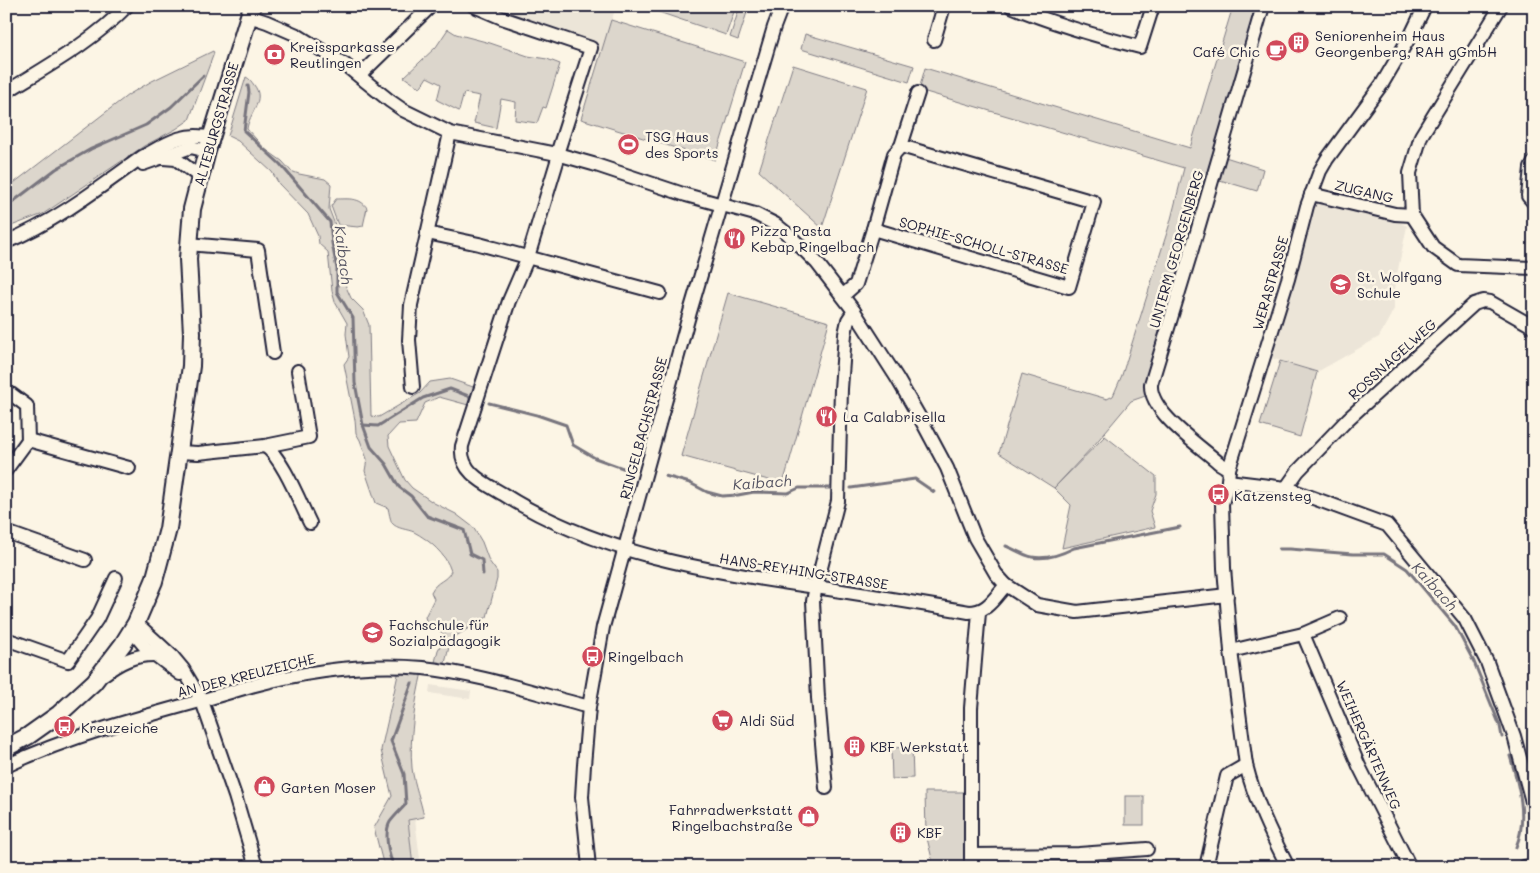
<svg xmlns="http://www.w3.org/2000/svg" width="1540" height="873" font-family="Mali,sans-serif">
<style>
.built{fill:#ece5d8}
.green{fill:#dcd6cc;stroke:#7f7c84}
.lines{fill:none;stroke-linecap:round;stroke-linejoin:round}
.stream{stroke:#78757e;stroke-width:3}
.minor-casing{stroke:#22223b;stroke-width:16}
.major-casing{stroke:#22223b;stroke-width:20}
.minor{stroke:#fcf5e5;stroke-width:12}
.major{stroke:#fcf5e5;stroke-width:16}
.labels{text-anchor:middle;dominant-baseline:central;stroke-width:5;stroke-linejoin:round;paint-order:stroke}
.poi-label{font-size:14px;fill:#22223b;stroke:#fcf5e5;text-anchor:start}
.street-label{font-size:14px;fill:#22223b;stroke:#fcf5e5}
.water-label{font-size:15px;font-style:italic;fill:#545362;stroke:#fcf5e5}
</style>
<rect width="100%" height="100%" fill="#fcf5e5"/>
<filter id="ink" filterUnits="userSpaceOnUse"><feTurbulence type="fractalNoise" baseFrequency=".02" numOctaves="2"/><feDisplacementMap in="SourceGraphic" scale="10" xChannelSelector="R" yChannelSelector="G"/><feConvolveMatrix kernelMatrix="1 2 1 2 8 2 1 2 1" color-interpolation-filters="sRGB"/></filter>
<g filter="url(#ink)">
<g class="built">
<polygon points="474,6 616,6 602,52 502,18"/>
<polygon points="1317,203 1381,217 1391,218 1407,226 1394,289 1394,309 1379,337 1317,372 1265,356 1311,208"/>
<polygon points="430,685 471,691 470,699 429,693"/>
<polygon points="408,819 415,819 421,867 413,867"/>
</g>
<g class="green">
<polygon points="641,6 736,6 726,35"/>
<polygon points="740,6 749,6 738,40 730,37"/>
<polygon points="1233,6 1263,6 1219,155 1263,169 1257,191 1213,178 1151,394 1131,401 1095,444 1054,488 999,453 1022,374 1107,399 1113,396 1122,375 1170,223 1184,168 919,90 925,68 1190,148"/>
<polygon points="611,20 745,62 715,160 581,119"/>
<polygon points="448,29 456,34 490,43 528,56 547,59 560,64 546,108 543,107 537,123 515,120 516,102 501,99 496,128 474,123 480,96 464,93 459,111 437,100 441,84 427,77 420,88 404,77 436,47"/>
<polygon points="805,34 914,66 909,82 801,49"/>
<polygon points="213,51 214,53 189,120 176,129 144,146 43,214 6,228 6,189 128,95 152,81"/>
<polygon points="793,65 867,88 822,228 759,171"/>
<path d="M246,77c4,2 5,4 8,8 12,15 -5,28 -7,44l18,20 17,12 9,10 8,3 26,5 6,5 -2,25 11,29 3,42 8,18 12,12 6,15 2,91 8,1 41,-24 10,-11 20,-3 29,10 -7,17 -33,-9 -14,6 -9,20 -17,1 -11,12 1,10 16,34 7,8 22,15 22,11 17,13 9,15 7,19 8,11v7l-10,38 -36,22 -8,32 -10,-1 5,-20 8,-15 -19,-12 -2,-6 9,-18 -3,-7c6,-12 15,-10 20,-21 -5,-17 -22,-31 -37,-39 -7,-3 -17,-3 -22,-9 -2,-4 -3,-11 -4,-15l-12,-5 -11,-32 2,-12 -7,-19 -4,-7 -1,-13 -11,-56 5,-7 -3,-23 1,-11 -12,-21 -3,-11 -4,-39 -9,-8 -1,-8 -10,-22 -29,-30 -7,-12 -34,-31 -10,-5z"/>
<path d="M336,199c12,0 24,-2 31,9l-4,18 -5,1 -20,-2 -7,-19z"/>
<polygon points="728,293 829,322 783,484 681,456"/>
<polygon points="1280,361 1317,372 1300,437 1260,425"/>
<polygon points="1105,436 1156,476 1156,494 1150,511 1155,527 1062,548 1071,505 1054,488"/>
<path d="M399,670l23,2c-7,31 -13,65 -10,96 2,16 9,33 12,49l-16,3 5,47h-29l-10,-39 18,-32 -11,-46z"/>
<polygon points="912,747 913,778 892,779 891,748"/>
<polygon points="925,792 971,792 971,867 934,867 926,834"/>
<rect x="1125" y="796" width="19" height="29"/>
</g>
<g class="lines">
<g class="stream">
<polyline points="248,86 249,92 244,131 280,164 330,222 332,243 337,269 337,292 353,318 355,383 363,425 371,447 386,464 399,487 411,496 427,516 464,530 470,554 482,560 483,574"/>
<polyline points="6,207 56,169 91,149 146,125 171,107 203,76"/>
<polyline points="489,403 537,415 566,425 573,445 595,458 631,471"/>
<polyline points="363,425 378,426 423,398 450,389 471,397"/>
<polyline points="665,476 690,483 707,492 722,496 738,495 754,492 788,493 799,488 833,488"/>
<polyline points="851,488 915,479 934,492"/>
<path d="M1006,546c8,3 17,9 26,11 13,3 30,-3 42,-9l106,-21"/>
<polyline points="1279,549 1290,549 1353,554 1384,554 1407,569 1455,626 1474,662 1500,726 1502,737"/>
<path d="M1510,756c9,29 18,62 6,91"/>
<path d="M395,867c-7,-10 -11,-35 -5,-45 5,-7 11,-12 16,-18l-2,-30 -13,-33 21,-58"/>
</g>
<defs>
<g id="minor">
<polyline points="474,6 502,18 591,48 557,154"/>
<path d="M1011,6c42,18 85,30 129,41l13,-41"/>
<polyline points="1501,6 1421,136 1410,173 1412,215 1433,247 1458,265 1534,268"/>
<polyline points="249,16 267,22 297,35 344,64 390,101 403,110 450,133 557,154 593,164 686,195 755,214 775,224 790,236 817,263 854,311 897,378 924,425 947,468 975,538 996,574 1006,585 1037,605 1077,612 1227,595"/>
<polyline points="934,40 944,6"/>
<polyline points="360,75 431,6"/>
<path d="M6,92c42,-26 86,-50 121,-86"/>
<path d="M559,155l-31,102 -19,44 -47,145c-3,26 22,37 41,48 94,60 204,77 313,93 51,8 102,16 153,25 19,0 25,-14 37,-27"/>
<polyline points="163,158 176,159 200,177"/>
<polyline points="1534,162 1531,168 1528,196 1534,203"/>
<polyline points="143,164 191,147 207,151"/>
<polyline points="1311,194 1395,214 1412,215"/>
<polyline points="873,229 1069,287 1094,202 901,146"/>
<polyline points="427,233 479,244 660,293"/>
<path d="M6,242c49,-20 93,-54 136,-85 24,-13 41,-26 69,-19"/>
<polyline points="188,244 258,250 273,353"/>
<polyline points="841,294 847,292 856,284 873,229 894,154 901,146 918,93"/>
<polyline points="413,387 409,340 411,305 450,133"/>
<polyline points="6,394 11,394 27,406 28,440 6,470"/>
<polyline points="28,440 129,468"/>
<path d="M265,446c17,11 35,57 45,77"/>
<polyline points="179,452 198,453 265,446 309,437 298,371"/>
<path d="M1229,469l-10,-6c-20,-18 -70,-51 -68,-79l41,-135 71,-243"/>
<polyline points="1228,481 1286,488 1387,525 1465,619 1487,662 1514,736 1534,809"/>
<polyline points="1286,488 1298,471 1348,419 1474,304 1483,301 1490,302 1534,327"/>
<polyline points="6,532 85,560"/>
<polyline points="136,623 173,657 183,669 202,701 235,796 256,867"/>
<polyline points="131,630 146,648 180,674"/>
<polyline points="1303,634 1340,618"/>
<polyline points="6,639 68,661 97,619 116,578"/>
<polyline points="1231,651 1303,634 1359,766 1410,867"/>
<path d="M104,674c16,-12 30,-19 50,-19"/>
<path d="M6,766c62,-29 128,-47 194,-65 17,-5 34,-10 51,-15 56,-15 114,-23 172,-18 57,6 111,25 166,39"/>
<polyline points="826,788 818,698 813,601 816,587 838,501 841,389 845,334 848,320 854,311"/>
<polyline points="971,855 1079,854 1147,849"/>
<polyline points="589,867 582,797 584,765 589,707 603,627 690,312 774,27 782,6"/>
<polyline points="971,867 971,708 979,612"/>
<polyline points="1206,867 1227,776 1246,765"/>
<path d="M1288,867c-17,-33 -33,-66 -42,-102l-15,-114 -7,-83 -2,-64 6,-23 1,-12 59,-190 19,-73 13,-35 7,-12 55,-75 30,-51 13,-27"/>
<polyline points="1524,867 1534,865"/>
</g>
<polyline id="major" points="6,748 28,736 59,714 94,682 123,644 136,623 154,581 168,529 191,366 192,333 188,259 192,209 207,151 252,6"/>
</defs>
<use href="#minor" class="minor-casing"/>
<use href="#major" class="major-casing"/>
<use href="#minor" class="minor"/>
<use href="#major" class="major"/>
</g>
</g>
<defs>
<symbol id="building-disc" viewBox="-11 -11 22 22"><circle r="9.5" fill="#d1495b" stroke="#fcf5e5"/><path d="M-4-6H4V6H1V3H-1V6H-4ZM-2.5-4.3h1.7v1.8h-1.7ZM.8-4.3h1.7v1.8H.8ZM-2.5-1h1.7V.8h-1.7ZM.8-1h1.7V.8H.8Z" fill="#fff"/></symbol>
<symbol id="cafe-disc" viewBox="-11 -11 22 22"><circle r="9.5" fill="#d1495b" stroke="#fcf5e5"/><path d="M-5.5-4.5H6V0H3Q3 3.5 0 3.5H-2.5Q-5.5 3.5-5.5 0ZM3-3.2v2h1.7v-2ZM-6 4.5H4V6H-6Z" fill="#fff"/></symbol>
<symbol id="bank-disc" viewBox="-11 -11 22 22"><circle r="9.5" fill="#d1495b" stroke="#fcf5e5"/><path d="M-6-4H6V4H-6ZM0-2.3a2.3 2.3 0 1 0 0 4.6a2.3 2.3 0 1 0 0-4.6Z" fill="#fff"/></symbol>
<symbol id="stadium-disc" viewBox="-11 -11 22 22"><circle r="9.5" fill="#d1495b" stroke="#fcf5e5"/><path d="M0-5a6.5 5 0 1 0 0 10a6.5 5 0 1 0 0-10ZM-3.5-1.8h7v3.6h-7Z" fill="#fff"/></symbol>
<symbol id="restaurant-disc" viewBox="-11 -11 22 22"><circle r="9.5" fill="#d1495b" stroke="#fcf5e5"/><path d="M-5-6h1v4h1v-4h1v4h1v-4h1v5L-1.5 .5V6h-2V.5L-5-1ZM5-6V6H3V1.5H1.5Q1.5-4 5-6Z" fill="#fff"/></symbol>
<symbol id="school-disc" viewBox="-11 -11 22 22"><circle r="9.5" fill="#d1495b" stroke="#fcf5e5"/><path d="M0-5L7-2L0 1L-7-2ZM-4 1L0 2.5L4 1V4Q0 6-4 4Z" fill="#fff"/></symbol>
<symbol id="bus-disc" viewBox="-11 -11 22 22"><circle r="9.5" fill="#d1495b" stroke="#fcf5e5"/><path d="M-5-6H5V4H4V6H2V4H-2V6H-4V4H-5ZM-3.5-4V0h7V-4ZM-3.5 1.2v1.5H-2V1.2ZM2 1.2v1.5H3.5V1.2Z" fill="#fff"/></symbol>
<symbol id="university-disc" viewBox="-11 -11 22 22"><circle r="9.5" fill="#d1495b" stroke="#fcf5e5"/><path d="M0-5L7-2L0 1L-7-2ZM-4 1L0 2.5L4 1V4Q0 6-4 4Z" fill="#fff"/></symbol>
<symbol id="supermarket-disc" viewBox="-11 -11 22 22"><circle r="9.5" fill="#d1495b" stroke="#fcf5e5"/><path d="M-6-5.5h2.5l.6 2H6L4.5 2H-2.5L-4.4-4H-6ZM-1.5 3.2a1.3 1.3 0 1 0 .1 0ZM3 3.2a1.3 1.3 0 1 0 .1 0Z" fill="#fff"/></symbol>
<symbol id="shop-disc" viewBox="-11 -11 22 22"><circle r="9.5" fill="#d1495b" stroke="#fcf5e5"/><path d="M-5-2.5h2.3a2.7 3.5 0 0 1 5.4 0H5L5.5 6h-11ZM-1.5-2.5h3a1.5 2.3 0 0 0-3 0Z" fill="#fff"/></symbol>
</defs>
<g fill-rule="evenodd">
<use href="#building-disc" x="1286" y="30" width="25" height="25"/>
<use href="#cafe-disc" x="1264" y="38" width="25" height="25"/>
<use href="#bank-disc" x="262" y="42" width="25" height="25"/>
<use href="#stadium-disc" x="616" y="132" width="25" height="25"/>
<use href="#restaurant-disc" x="722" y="226" width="25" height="25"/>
<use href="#school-disc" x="1328" y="272" width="25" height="25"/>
<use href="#restaurant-disc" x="814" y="404" width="25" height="25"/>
<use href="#bus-disc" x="1206" y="482" width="25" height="25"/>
<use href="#university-disc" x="360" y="620" width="25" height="25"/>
<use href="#bus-disc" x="580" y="644" width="25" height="25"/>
<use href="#supermarket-disc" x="710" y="708" width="25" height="25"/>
<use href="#bus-disc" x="52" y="714" width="25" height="25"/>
<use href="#building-disc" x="842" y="734" width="25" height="25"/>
<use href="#shop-disc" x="252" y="774" width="25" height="25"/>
<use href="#shop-disc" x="796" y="804" width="25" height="25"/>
<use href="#building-disc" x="888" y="820" width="25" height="25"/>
</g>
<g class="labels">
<g class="poi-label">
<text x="1315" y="35">Seniorenheim Haus<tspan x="1315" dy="16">Georgenberg, RAH gGmbH</tspan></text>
<text x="290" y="46">Kreissparkasse<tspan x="290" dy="16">Reutlingen</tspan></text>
<text x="1260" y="51" text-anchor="end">Café Chic</text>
<text x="645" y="136">TSG Haus<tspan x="645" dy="16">des Sports</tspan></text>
<text x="751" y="230">Pizza Pasta<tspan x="751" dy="16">Kebap Ringelbach</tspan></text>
<text x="1357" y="276">St. Wolfgang<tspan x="1357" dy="16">Schule</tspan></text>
<text x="843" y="416">La Calabrisella</text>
<text x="1234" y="495">Katzensteg</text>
<text x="389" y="624">Fachschule für<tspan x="389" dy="16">Sozialpädagogik</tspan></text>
<text x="608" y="656">Ringelbach</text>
<text x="739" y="720">Aldi Süd</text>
<text x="81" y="727">Kreuzeiche</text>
<text x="870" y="746">KBF Werkstatt</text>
<text x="281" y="787">Garten Moser</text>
<text x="793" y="809" text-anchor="end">Fahrradwerkstatt<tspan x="793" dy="16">Ringelbachstraße</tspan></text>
<text x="917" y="832">KBF</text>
</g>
<g class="street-label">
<text transform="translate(216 124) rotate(-74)">ALTEBURGSTRASSE</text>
<text transform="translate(1364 191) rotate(13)">ZUGANG</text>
<text transform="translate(984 245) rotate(16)">SOPHIE-SCHOLL-STRASSE</text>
<text transform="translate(1176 249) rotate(-74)">UNTERM GEORGENBERG</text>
<text transform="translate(1270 283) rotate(-74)">WERASTRASSE</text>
<text transform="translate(1392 359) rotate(-42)">ROSSNAGELWEG</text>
<text transform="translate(643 428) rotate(-75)">RINGELBACHSTRASSE</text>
<text transform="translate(804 571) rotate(9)">HANS-REYHING-STRASSE</text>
<text transform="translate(246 675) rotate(-14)">AN DER KREUZEICHE</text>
<text transform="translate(1369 745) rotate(66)">WEIHERGÄRTENWEG</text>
</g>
<g class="water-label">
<text transform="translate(344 255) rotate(83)">Kaibach</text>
<text transform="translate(762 482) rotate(-4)">Kaibach</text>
<text transform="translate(1435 586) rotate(48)">Kaibach</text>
</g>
</g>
<rect width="1540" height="873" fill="none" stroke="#fcf5e5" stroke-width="25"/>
<rect x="12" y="12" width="1515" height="848" fill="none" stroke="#22223b" stroke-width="2" filter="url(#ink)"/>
</svg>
